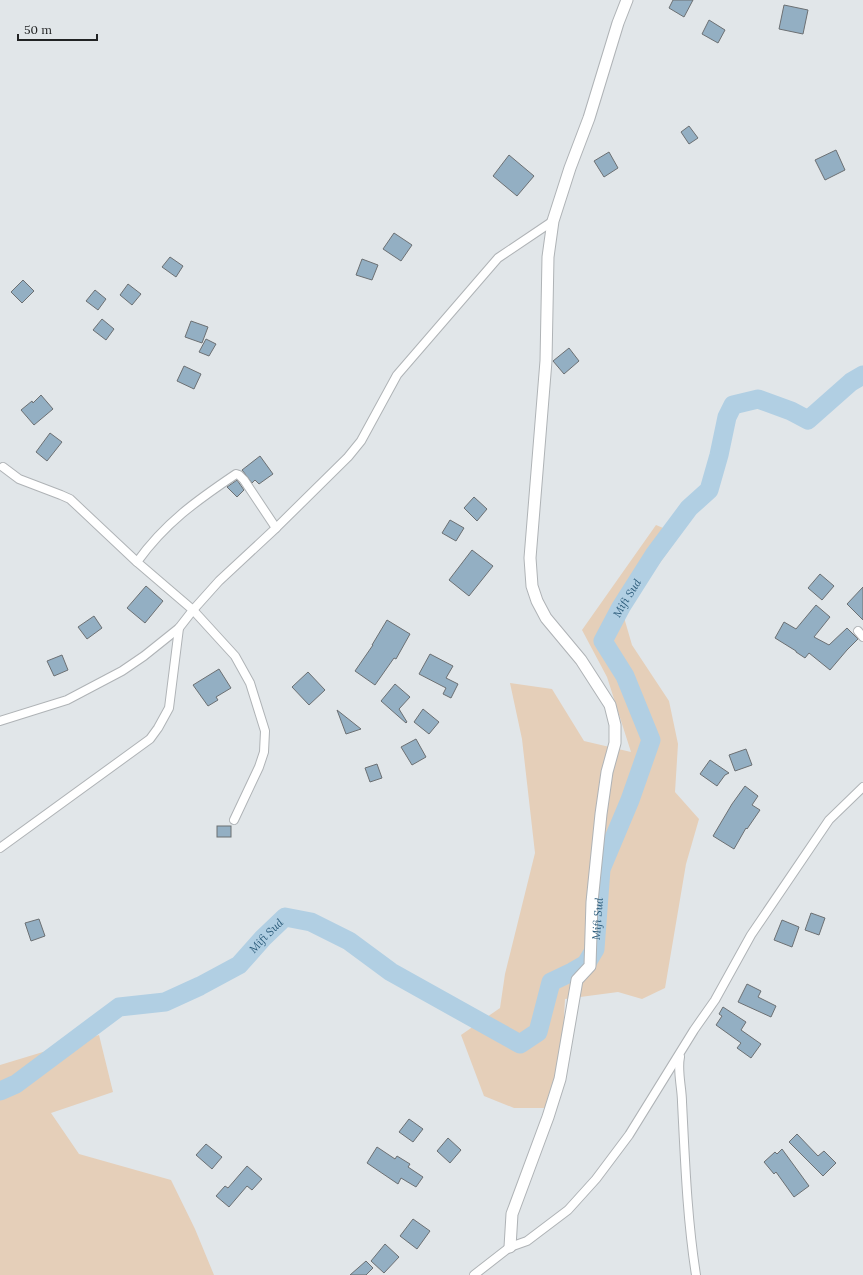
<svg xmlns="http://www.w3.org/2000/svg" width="863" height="1275" font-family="Lora,serif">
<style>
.green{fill:#e5cfb9}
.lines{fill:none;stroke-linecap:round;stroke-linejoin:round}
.river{stroke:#b1cfe3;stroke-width:19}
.building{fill:#93afc3;stroke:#6c7073}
.street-casing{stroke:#afb3b6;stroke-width:10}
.secondary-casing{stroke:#afb3b6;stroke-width:13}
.street{stroke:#fff;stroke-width:8}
.secondary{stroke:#fff;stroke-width:11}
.labels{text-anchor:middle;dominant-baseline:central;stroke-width:3.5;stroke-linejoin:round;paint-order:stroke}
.water-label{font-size:11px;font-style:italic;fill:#2c5c7b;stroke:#e1e6e9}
</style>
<rect width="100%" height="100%" fill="#e1e6e9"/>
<g class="green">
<polygon points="656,525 680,535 623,614 632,645 669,701 678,744 675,792 699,819 686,864 665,988 642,999 618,992 565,999 562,1054 545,1108 514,1108 484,1096 461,1035 500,1008 505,974 535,853 522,739 510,683 552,689 584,741 631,752 607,677 582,630"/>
<polygon points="99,1035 113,1092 51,1113 79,1154 171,1180 195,1229 214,1275 0,1275 0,1065"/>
</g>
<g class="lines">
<path class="river" id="s1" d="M0,1091l16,-7 103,-77 46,-5 35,-16 39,-21 24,-27 22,-21 26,5 38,19 42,31 129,72 18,-12 13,-50 21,-10 14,-8 9,-15 6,-80 29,-69 21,-60 -26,-64 -22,-35 18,-34 33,-52 35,-47 20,-18 10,-35 8,-38 6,-12 25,-6 33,12 17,9 43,-38 12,-7"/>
</g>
<g class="building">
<polygon points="673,0 693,0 684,17 669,8"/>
<polygon points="784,5 808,10 803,34 779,29"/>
<polygon points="709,20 725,30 718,43 702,34"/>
<polygon points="689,126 698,138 689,144 681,132"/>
<polygon points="836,150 845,170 825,180 815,160"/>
<polygon points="609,152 618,168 604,177 594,161"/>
<polygon points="509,155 534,176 517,196 493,176"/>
<polygon points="394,233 412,245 401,261 383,249"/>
<polygon points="170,257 183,266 176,277 162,267"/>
<polygon points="362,259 378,265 372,280 356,275"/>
<polygon points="23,280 34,291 22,303 11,292"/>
<polygon points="128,284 141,294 132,305 120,295"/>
<polygon points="95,290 106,299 98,310 86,301"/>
<polygon points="102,319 114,329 106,340 93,330"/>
<polygon points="191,321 208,327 202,343 185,337"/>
<polygon points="206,339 216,344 209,356 199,352"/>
<polygon points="569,348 579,361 564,374 553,361"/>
<polygon points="184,366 201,374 194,389 177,381"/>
<polygon points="41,395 53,409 34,425 21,410 32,401 33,403"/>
<polygon points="50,433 62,442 47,461 36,452"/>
<polygon points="260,456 273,474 259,484 255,480 252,483 242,470"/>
<polygon points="237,480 244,490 237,497 227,487"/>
<polygon points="474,497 487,509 477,521 464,508"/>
<polygon points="450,520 464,528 456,541 442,533"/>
<polygon points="472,550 493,566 469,596 449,580"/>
<polygon points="820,574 834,586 822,600 808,588"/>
<polygon points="146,586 163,601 145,623 127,608"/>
<polygon points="863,587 863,620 847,604"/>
<polygon points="816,605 830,617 814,637 829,645 847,628 858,639 847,650 830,670 809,653 805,658 796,652 796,651 775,638 784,622 796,629"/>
<polygon points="94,616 102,628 87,639 78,627"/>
<polygon points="387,620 410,634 396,659 394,658 375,685 355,671 373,645 372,645"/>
<polygon points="430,654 453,666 446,678 458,684 451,698 443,694 446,688 419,674"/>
<polygon points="62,655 68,670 54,676 47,661"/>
<polygon points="219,669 231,688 216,697 218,700 208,706 193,685"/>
<polygon points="308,672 325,690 309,705 292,687"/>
<polygon points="395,684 410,697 399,709 407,722 406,723 381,701"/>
<polygon points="423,709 439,722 429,734 414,722"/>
<polygon points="337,710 361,729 346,734"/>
<polygon points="416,739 426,757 412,765 401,747"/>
<polygon points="746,749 752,765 735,771 729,755"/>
<polygon points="710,760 729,773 725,775 717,786 700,774"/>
<polygon points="377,764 382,778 370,782 365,768"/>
<polygon points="745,786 758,796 752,805 760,810 747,829 746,828 734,849 713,836 732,804"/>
<rect x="217" y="826" width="14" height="11"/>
<polygon points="811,913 825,918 819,935 805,930"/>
<polygon points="39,919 45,936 31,941 25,923"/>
<polygon points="782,920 799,927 792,947 774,940"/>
<polygon points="747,984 761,991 758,997 776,1006 771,1017 738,1002"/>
<polygon points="723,1007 746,1022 741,1030 761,1044 751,1058 737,1048 741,1043 716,1025 722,1016 719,1014"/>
<polygon points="409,1119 423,1129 413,1142 399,1132"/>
<polygon points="797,1134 818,1156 824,1151 836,1163 823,1176 789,1142"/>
<polygon points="448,1138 461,1150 450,1163 437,1151"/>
<polygon points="206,1144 222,1157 212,1169 196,1155"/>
<polygon points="377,1147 395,1159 397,1156 410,1164 408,1167 423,1177 416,1187 401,1178 398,1184 367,1163"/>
<polygon points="782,1149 809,1186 794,1197 776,1172 774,1174 764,1162 775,1152 777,1154"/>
<polygon points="247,1166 262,1179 252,1190 247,1186 229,1207 216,1196 225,1186 228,1188"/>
<polygon points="413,1219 430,1231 417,1249 400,1236"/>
<polygon points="385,1244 399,1257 384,1273 371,1261"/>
<polygon points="366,1261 373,1268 366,1275 350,1275"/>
</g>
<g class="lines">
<defs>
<g id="street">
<polyline points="3,467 19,479 61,495 70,499 137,562 193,610 235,656 250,683 265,731 264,752 259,767 234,820"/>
<path d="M137,562c28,-39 59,-61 99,-88l3,1 5,5 32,48"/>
<polyline points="858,631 863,637"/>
<polyline points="0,721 67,700 122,671 144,656 179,628 193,610 219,581 276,528 348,457 361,441 397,375 498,258 553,221"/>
<polyline points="0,848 150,739 158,728 169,708 179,628"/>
<path d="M680,1057c-3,14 2,31 2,45 3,58 5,116 14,173"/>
<polyline points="474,1275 510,1247 527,1241 568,1210 596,1179 629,1135 694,1030 715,1000 751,935 829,820 863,787"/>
</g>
<polyline id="secondary" points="510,1247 512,1214 548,1117 560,1079 577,980 590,966 592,902 601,814 607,772 615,743 615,725 610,705 581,660 546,618 537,601 532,586 530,558 546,361 548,257 553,221 570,168 589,118 618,23 627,0"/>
</defs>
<use href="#street" class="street-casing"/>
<use href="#secondary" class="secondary-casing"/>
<use href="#street" class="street"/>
<use href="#secondary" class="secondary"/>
</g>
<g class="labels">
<g class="water-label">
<text stroke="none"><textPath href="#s1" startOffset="1119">Mifi Sud</textPath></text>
<text stroke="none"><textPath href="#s1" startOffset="771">Mifi Sud</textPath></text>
<text stroke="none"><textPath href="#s1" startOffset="315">Mifi Sud</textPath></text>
</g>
</g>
<path d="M18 34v6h79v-6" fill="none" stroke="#212324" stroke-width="2"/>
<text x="24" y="34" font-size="12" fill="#212324" stroke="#e1e6e9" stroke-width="3" paint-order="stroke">50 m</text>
</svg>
